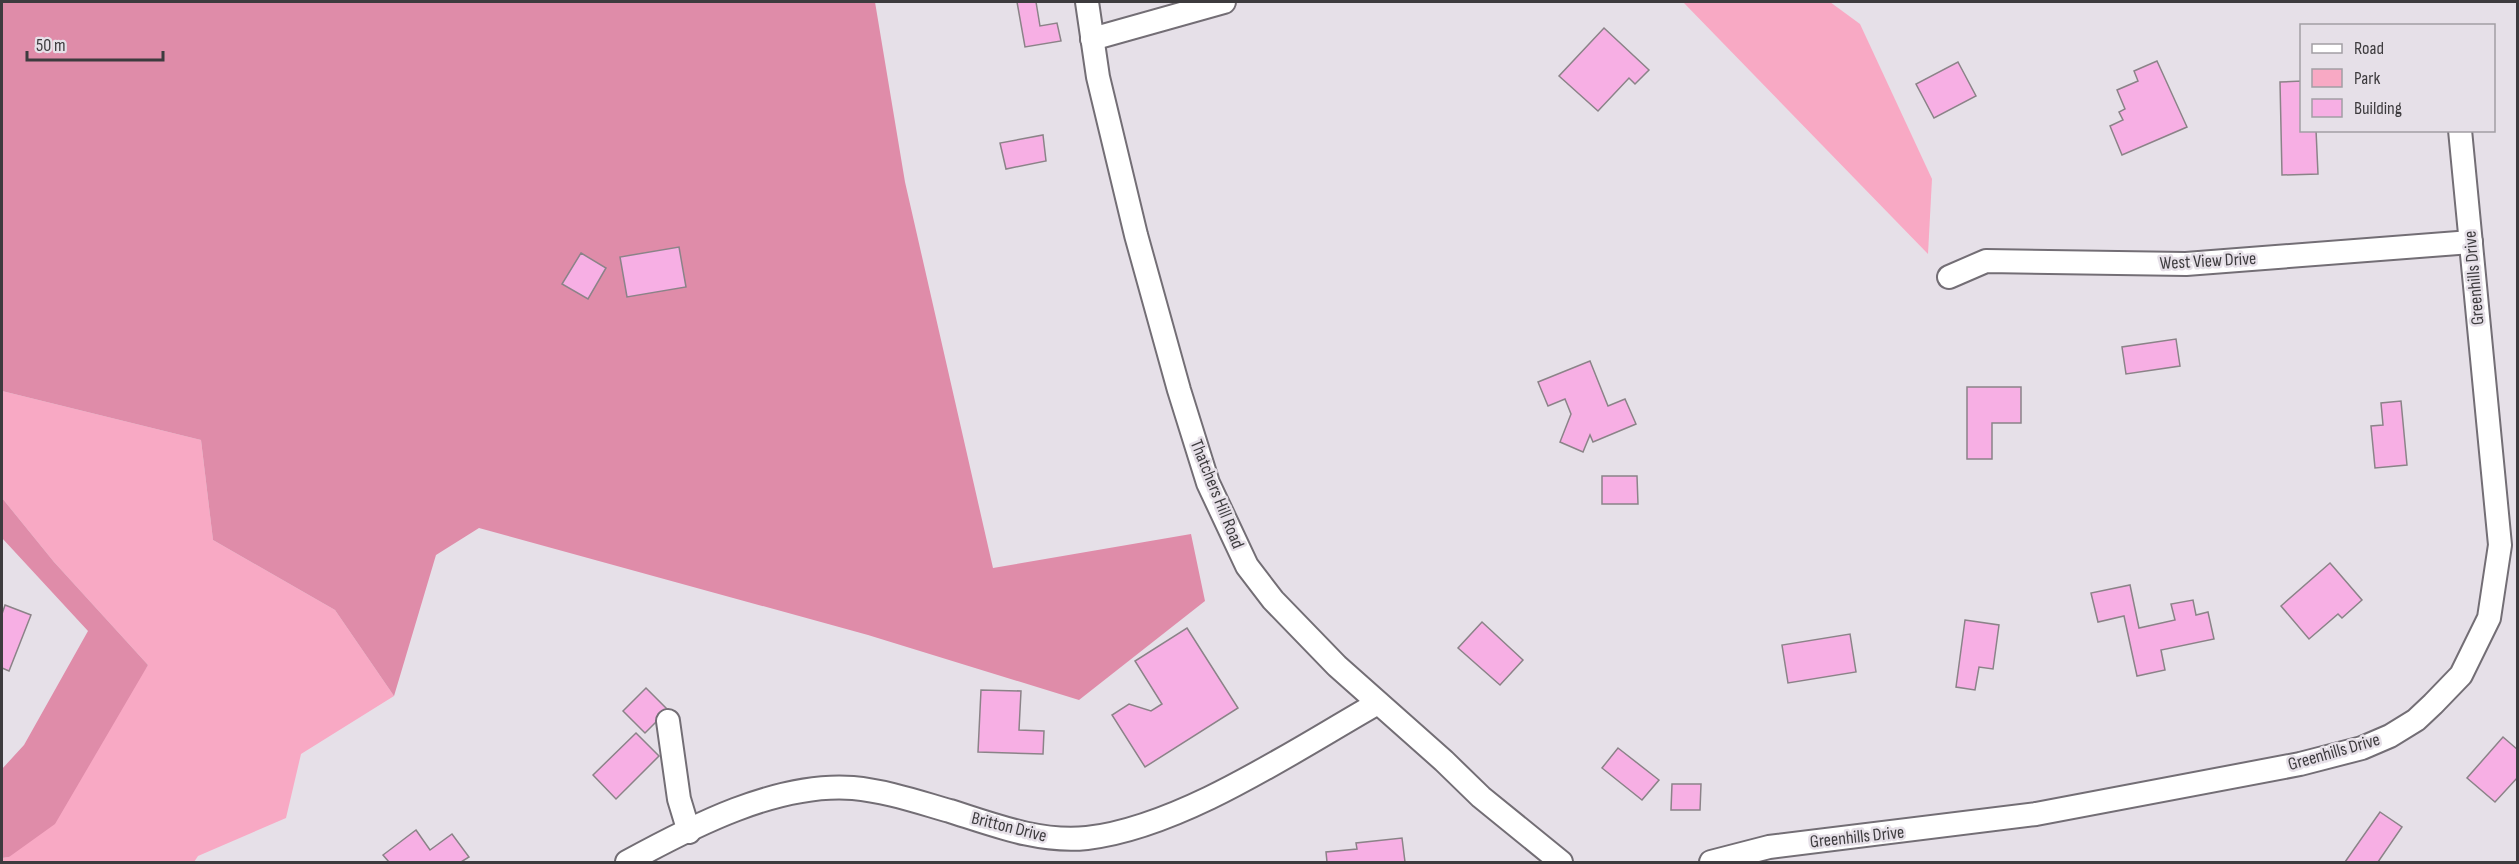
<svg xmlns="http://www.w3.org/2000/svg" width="2519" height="864" font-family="'Sofia Sans Condensed',sans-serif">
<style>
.green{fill:#f8a9c4}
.forest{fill:#df8ca9}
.building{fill:#f7afe4;stroke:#8b8388;stroke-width:1.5}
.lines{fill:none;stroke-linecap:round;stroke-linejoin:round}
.minor-casing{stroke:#736e75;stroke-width:26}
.minor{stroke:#fff;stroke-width:22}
.labels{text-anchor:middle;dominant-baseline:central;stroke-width:5;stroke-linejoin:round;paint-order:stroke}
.street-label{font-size:18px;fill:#3d3b3e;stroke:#e6e0e8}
</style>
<rect width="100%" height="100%" fill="#e6e0e8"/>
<g class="green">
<polygon points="1683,2 1830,2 1860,24 1932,179 1928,254"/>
<polygon points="2,391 201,440 213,540 335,610 394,696 301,754 286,818 198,856 194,862 2,862 2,858 9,857 148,665 54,562 2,498"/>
</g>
<g class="forest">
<polygon points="2,2 875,2 905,182 993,568 1191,534 1205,601 1079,700 868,635 479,528 436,555 394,696 335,610 213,540 201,440 2,391"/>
<polygon points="2,498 54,562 148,665 55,824 9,857 2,858 2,769 24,745 88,631 2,538"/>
</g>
<g class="building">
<polygon points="1017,2 1036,2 1040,26 1057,23 1061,41 1025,47"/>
<polygon points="1604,28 1649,70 1635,84 1629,78 1598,111 1559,76"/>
<polygon points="2157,61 2187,127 2122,155 2110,126 2123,120 2119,112 2125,109 2117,90 2138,81 2134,71"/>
<polygon points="1958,62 1976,96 1934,118 1916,84"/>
<polygon points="2302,81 2302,130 2316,130 2318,174 2282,175 2280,82"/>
<polygon points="1043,135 1046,161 1006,169 1000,143"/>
<polygon points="679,247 686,287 627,297 620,257"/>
<polygon points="581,253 606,268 588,299 562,284"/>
<polygon points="2176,339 2180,366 2126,374 2122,347"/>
<polygon points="1590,361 1608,406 1625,399 1636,424 1593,442 1590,435 1583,452 1560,442 1571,414 1565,399 1548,406 1538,382"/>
<polygon points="1967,387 2021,387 2021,423 1992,423 1992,459 1967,459"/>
<polygon points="2401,401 2407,465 2375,468 2371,426 2383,425 2381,403"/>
<polygon points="1602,476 1637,476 1638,504 1602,504"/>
<polygon points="2330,563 2362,600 2342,618 2338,614 2309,639 2281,606"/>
<polygon points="2130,585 2139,628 2175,620 2171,604 2193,600 2196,615 2208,612 2214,639 2161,650 2165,670 2137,676 2124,616 2098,622 2091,593"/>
<polygon points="5,605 31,615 9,671 2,668 2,614"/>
<polygon points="1965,620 1999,625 1993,669 1979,667 1975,690 1956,687"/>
<polygon points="1482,622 1523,660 1500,685 1458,648"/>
<polygon points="1187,628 1238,708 1145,767 1112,715 1129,704 1151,711 1162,704 1135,661"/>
<polygon points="1850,634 1856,672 1788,683 1782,645"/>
<polygon points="646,688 668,710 645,733 623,711"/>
<polygon points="981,690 1021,691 1019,730 1044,731 1043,754 978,752"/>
<polygon points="636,733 659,756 616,799 593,775"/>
<polygon points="2503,737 2518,750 2518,777 2495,802 2467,778"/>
<polygon points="1618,748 1659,780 1642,800 1602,768"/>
<polygon points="1672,784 1701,784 1700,810 1671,810"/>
<polygon points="2380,812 2402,827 2378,862 2345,862"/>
<polygon points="416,830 430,850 452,834 469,857 461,862 389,862 383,855"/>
<polygon points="1402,838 1405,862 1327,862 1326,852 1357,849 1356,843"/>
</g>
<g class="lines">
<defs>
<g id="minor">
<polyline points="1087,2 1098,77 1136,235 1179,390 1208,483 1247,566 1273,600 1337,666 1444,761 1481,797 1561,862"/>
<polyline points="1092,39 1224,2"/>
<polyline points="1949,277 1986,261 2186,264 2471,242"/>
<polyline points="668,721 679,799 689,832"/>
<path d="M627,862c64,-35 150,-80 226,-74 33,3 65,14 97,23 44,14 90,32 137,27 95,-11 208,-88 291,-135"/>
<polyline points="1711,862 1769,847 2036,814 2300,764 2362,748 2390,736 2416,720 2433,704 2461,675 2489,618 2500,545 2460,130"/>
</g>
</defs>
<use href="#minor" class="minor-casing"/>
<use href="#minor" class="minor"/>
</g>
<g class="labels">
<g class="street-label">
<text transform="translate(2208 261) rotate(-3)">West View Drive</text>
<text transform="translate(2474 278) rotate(-95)">Greenhills Drive</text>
<text transform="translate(1217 494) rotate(68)">Thatchers Hill Road</text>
<text transform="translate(2334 752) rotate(-16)">Greenhills Drive</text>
<text transform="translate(1009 827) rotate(14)">Britton Drive</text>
<text transform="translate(1857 837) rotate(-6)">Greenhills Drive</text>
</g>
</g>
<rect width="2519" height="864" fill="none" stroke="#3d3b3e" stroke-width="6"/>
<rect x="2300" y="24" width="195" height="108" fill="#e6e0e8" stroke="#a29ea4" stroke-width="1.5"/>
<rect x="2312" y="44" width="30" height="9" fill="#ffffff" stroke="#a29ea4" stroke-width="1.5"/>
<text x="2354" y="54" font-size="18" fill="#3d3b3e">Road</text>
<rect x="2312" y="69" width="30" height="18" fill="#f8a9c4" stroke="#a29ea4" stroke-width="1.5"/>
<text x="2354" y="84" font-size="18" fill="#3d3b3e">Park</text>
<rect x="2312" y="99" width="30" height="18" fill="#f7afe4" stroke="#a29ea4" stroke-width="1.5"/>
<text x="2354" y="114" font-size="18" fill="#3d3b3e">Building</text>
<path d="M27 51v9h136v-9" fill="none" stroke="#3d3b3e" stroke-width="3"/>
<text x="36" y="51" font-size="18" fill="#3d3b3e" stroke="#e6e0e8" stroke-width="4.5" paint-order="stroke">50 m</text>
</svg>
